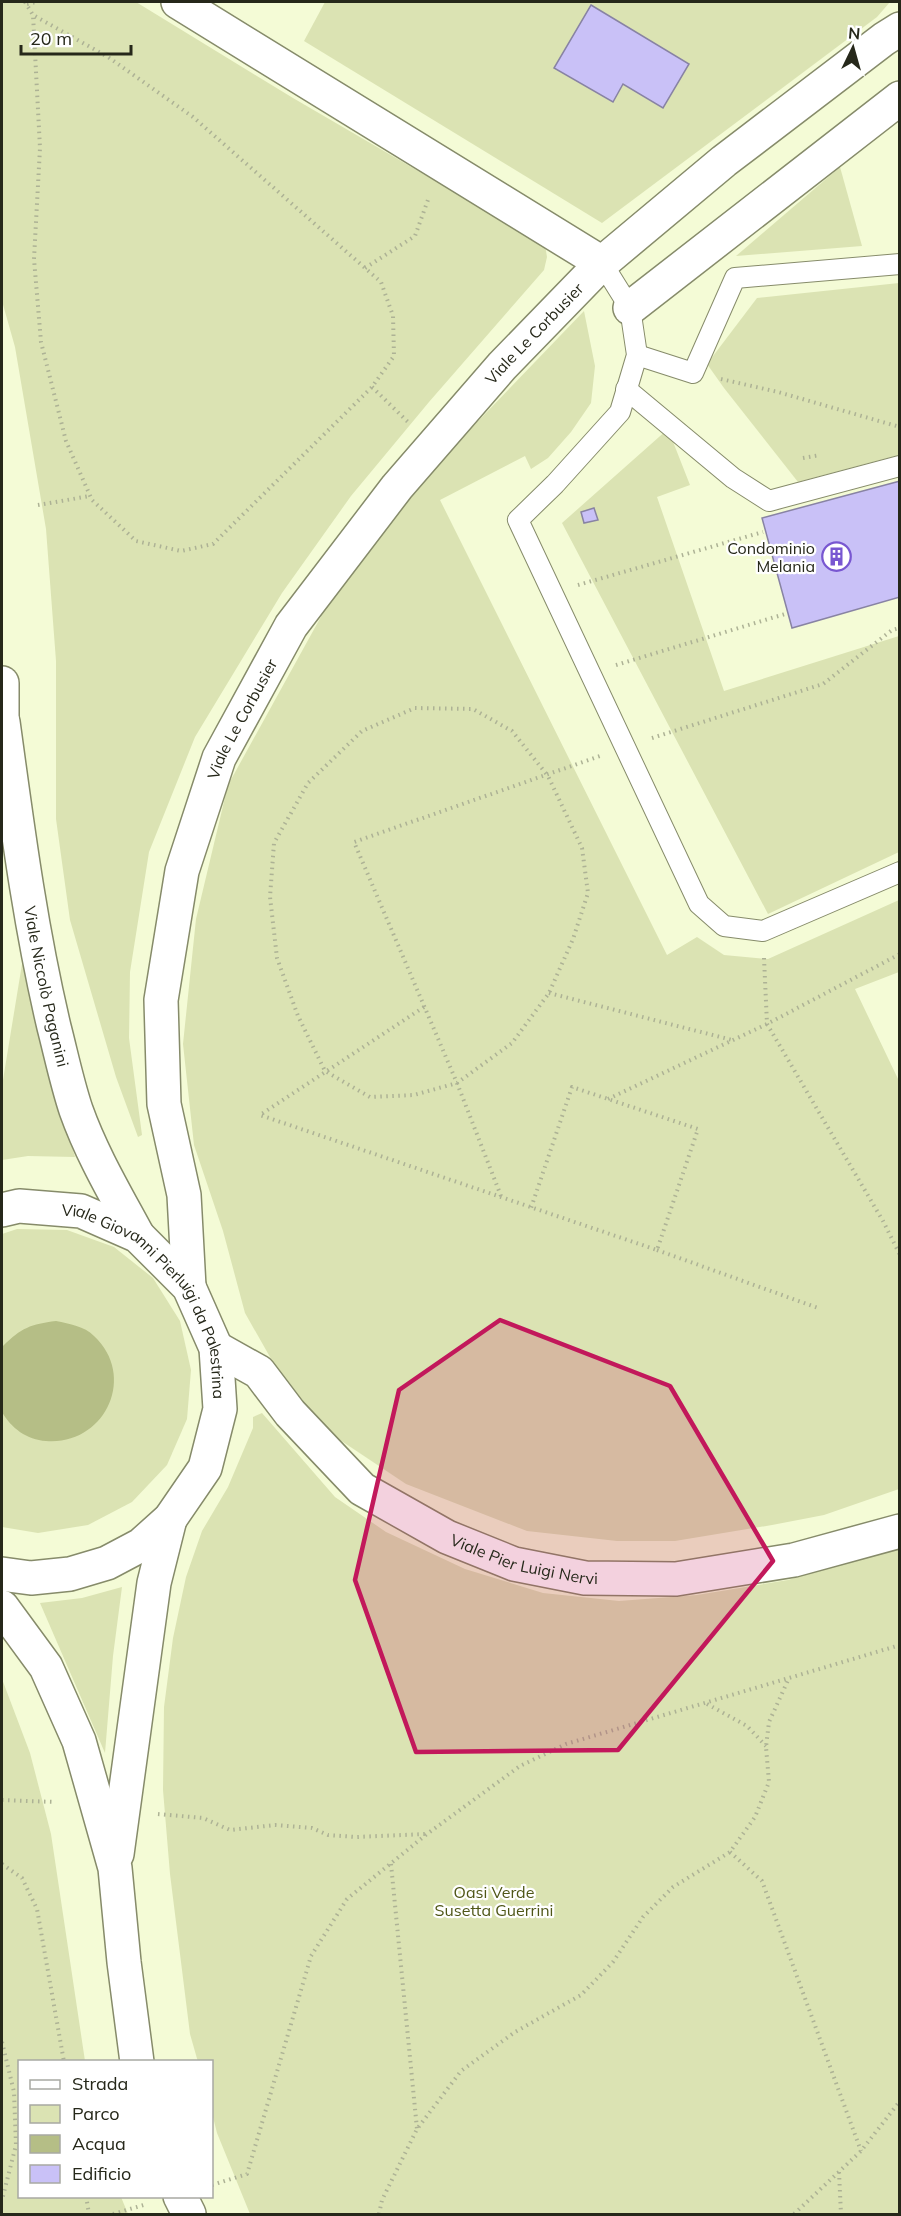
<svg xmlns="http://www.w3.org/2000/svg" width="901" height="2216" font-family="Mulish,sans-serif">
<style>
.green{fill:#dbe3b3}
.water{fill:#b5be86}
.building{fill:#c9c1f7;stroke:#8883a3;stroke-width:1.5}
.lines{fill:none;stroke-linecap:round;stroke-linejoin:round}
.service-casing{stroke:#868b6a;stroke-width:22}
.minor-casing{stroke:#868b6a;stroke-width:36}
.tertiary-casing{stroke:#868b6a;stroke-width:36}
.path{stroke:#adb295;stroke-width:4;stroke-dasharray:1.5 4.5;stroke-linecap:butt}
.service{stroke:#fff;stroke-width:20}
.minor{stroke:#fff;stroke-width:33}
.tertiary{stroke:#fff;stroke-width:33}
.marked{fill:#c2185b;fill-opacity:0.2;stroke:#c2185b;stroke-width:4.5;stroke-linejoin:round}
.labels{text-anchor:middle;dominant-baseline:central;stroke-width:4.5;stroke-linejoin:round;paint-order:stroke}
.street-label{font-size:16px;fill:#26281a;stroke:#fff}
.poi-label{font-size:16px;fill:#26281a;stroke:#fff;text-anchor:end}
.park-label{font-size:16px;fill:#4f5617;stroke:#fff}
</style>
<rect width="100%" height="100%" fill="#f4fbd6"/>
<g class="green">
<polygon points="2,2 136,2 293,98 545,245 547,257 544,270 429,402 351,496 282,593 195,737 149,852 130,972 129,1038 142,1135 138,1137 116,1077 70,920 56,819 56,661 46,529 15,347 2,301"/>
<polygon points="325,2 890,2 877,17 602,223 304,41"/>
<polygon points="840,167 862,246 736,256"/>
<polygon points="899,283 899,455 798,482 724,388 707,364 757,298"/>
<polygon points="584,311 595,366 591,403 571,432 548,458 531,469 525,456 440,500 667,955 697,937 724,955 768,959 899,900 899,972 855,989 899,1081 899,1489 824,1515 772,1525 675,1541 617,1541 527,1531 406,1484 316,1424 283,1380 245,1313 223,1231 194,1145 183,1044 196,919 228,785 323,613 430,471"/>
<polygon points="668,429 690,485 657,497 724,691 899,636 899,852 768,914 562,523"/>
<polygon points="23,958 58,1099 75,1157 28,1156 2,1160 2,1086"/>
<polygon points="17,1229 67,1230 114,1247 153,1278 180,1321 191,1370 187,1419 167,1465 132,1502 88,1525 38,1533 2,1527 2,1234"/>
<polygon points="262,1413 335,1497 386,1532 465,1569 543,1593 619,1601 697,1595 788,1580 899,1544 899,2214 250,2214 217,2133 212,2113 212,2062 198,2062 190,2034 170,1874 163,1790 164,1707 173,1638 186,1577 202,1531 228,1487 253,1428 253,1417"/>
<polygon points="122,1587 113,1656 105,1753 40,1603 82,1598"/>
<polygon points="2,1679 30,1753 51,1834 85,2061 20,2062 20,2196 121,2197 128,2214 2,2214"/>
</g>
<path class="water" d="M56,1321c14,3 28,5 38,15 44,41 10,110 -48,105 -19,-1 -35,-13 -44,-29l1,-66c18,-18 28,-22 53,-25z"/>
<g class="building">
<polygon points="591,5 689,64 663,108 623,84 613,102 554,68"/>
<polygon points="900,481 900,597 792,628 762,518"/>
<polygon points="594,508 598,520 584,523 581,512"/>
</g>
<g class="lines">
<defs>
<g id="service">
<polyline points="602,263 630,308 637,355 620,412 555,484 518,520 699,904 724,926 763,931 900,872"/>
<polyline points="637,355 693,373 735,278 900,264"/>
<polyline points="626,389 733,478 769,501 900,466"/>
</g>
<g id="minor">
<polyline points="178,2 602,263"/>
<polyline points="630,308 900,98"/>
<path id="s1" d="M189,1287l-5,-92 -20,-91 -3,-104 21,-129 37,-113 72,-132 106,-139 105,-121 100,-103 122,-102 160,-122 16,-10"/>
</g>
<g id="tertiary">
<polyline points="2,683 2,743"/>
<path id="s2" d="M3,722c14,102 27,204 51,305 7,27 13,56 22,83 16,45 40,85 62,126"/>
<path id="s3" d="M2,1210l17,-4 62,5 57,25 51,51 27,61 4,61 -15,59 -35,51 -29,26 -34,18 -37,11 -39,4 -29,-4"/>
<path id="s4" d="M216,1348l43,24 31,41 72,76 85,48 67,27 71,14 91,1 118,-19 106,-29"/>
<polyline points="2,1607 46,1667 79,1741 115,1868 124,1962 137,2062"/>
<polyline points="117,1854 154,1583 170,1519"/>
<polyline points="180,2196 189,2214"/>
</g>
</defs>
<use href="#service" class="service-casing"/>
<use href="#minor" class="minor-casing"/>
<use href="#tertiary" class="tertiary-casing"/>
<g class="path">
<polyline points="25,2 33,15 40,148 34,259 41,342 66,441 92,500 136,541 181,551 213,544 372,387 394,356 393,316 381,282 193,117 108,57 33,15"/>
<polyline points="27,4 36,2"/>
<polyline points="365,268 415,236 429,197"/>
<polyline points="721,379 778,392 900,427"/>
<polyline points="372,387 408,422"/>
<polyline points="803,458 820,455"/>
<polyline points="38,505 90,496"/>
<polyline points="578,585 763,532"/>
<polyline points="616,665 785,614"/>
<polygon points="415,708 473,709 512,731 548,776 582,848 588,893 573,939 549,993 512,1043 457,1083 414,1095 370,1097 325,1071 298,1016 277,958 270,897 274,843 308,783 362,731"/>
<polyline points="652,738 823,684 892,630 900,628"/>
<polyline points="764,958 767,1024 883,1221 900,1255"/>
<polyline points="549,993 732,1040"/>
<polyline points="424,1007 260,1115 501,1197 657,1250 698,1129 572,1087 531,1208"/>
<polyline points="608,1099 767,1024 900,954"/>
<polyline points="501,1196 457,1083 354,842 600,756"/>
<polyline points="657,1250 818,1308"/>
<polyline points="707,1704 747,1726 766,1746"/>
<polyline points="2,1800 55,1802"/>
<polyline points="158,1814 203,1818 230,1830 275,1825 312,1828 328,1835 356,1837 426,1834"/>
<polyline points="730,1852 762,1881 861,2151"/>
<polyline points="2,1864 22,1878 37,1909 64,2062"/>
<polyline points="391,1864 417,2129"/>
<polyline points="2,2042 14,2092 16,2145 2,2200"/>
<polyline points="839,2172 841,2214"/>
<polyline points="212,2185 247,2174 311,1956 347,1899 427,1834 520,1766 566,1744 789,1678"/>
<polyline points="86,2196 89,2214"/>
<polyline points="113,2214 147,2204"/>
<polyline points="379,2214 382,2200 417,2129 461,2071 515,2032 581,1995 613,1962 643,1917 673,1887 730,1852 755,1817 769,1782 766,1747 769,1722 789,1678 900,1645"/>
<polyline points="794,2214 861,2151 900,2101"/>
</g>
<use href="#service" class="service"/>
<use href="#minor" class="minor"/>
<use href="#tertiary" class="tertiary"/>
</g>
<path class="marked" d="M500,1320l170,66 103,175 -155,189 -202,2 -61,-172 44,-190z"/>
<defs>
<symbol id="building-ring" viewBox="-11 -11 22 22"><circle r="9.5" fill="#fff" stroke="#7857d1" stroke-width="1.5"/><path d="M-4-6H4V6H1V3H-1V6H-4ZM-2.5-4.3h1.7v1.8h-1.7ZM.8-4.3h1.7v1.8H.8ZM-2.5-1h1.7V.8h-1.7ZM.8-1h1.7V.8H.8Z" fill="#7857d1"/></symbol>
</defs>
<g fill-rule="evenodd">
<use href="#building-ring" x="820" y="540" width="33" height="33"/>
</g>
<g class="labels">
<g class="street-label">
<text stroke="none"><textPath href="#s1" startOffset="1070">Viale Le Corbusier</textPath></text>
<text stroke="none"><textPath href="#s1" startOffset="584">Viale Le Corbusier</textPath></text>
<text stroke="none"><textPath href="#s2" startOffset="268">Viale Niccolò Paganini</textPath></text>
<text stroke="none"><textPath href="#s3" startOffset="196">Viale Giovanni Pierluigi da Palestrina</textPath></text>
<text stroke="none"><textPath href="#s4" startOffset="384">Viale Pier Luigi Nervi</textPath></text>
</g>
<g class="poi-label">
<text x="815" y="548">Condominio<tspan x="815" dy="18">Melania</tspan></text>
</g>
<g class="park-label">
<text x="494" y="1892">Oasi Verde<tspan x="494" dy="18">Susetta Guerrini</tspan></text>
</g>
</g>
<rect width="901" height="2216" fill="none" stroke="#26281a" stroke-width="6"/>
<rect x="18" y="2060" width="195" height="138" fill="#ffffff" stroke="#a8a9a3" stroke-width="1.5"/>
<rect x="30" y="2080" width="30" height="9" fill="#ffffff" stroke="#a8a9a3" stroke-width="1.5"/>
<text x="72" y="2090" font-size="18" fill="#26281a">Strada</text>
<rect x="30" y="2105" width="30" height="18" fill="#dbe3b3" stroke="#a8a9a3" stroke-width="1.5"/>
<text x="72" y="2120" font-size="18" fill="#26281a">Parco</text>
<rect x="30" y="2135" width="30" height="18" fill="#b5be86" stroke="#a8a9a3" stroke-width="1.5"/>
<text x="72" y="2150" font-size="18" fill="#26281a">Acqua</text>
<rect x="30" y="2165" width="30" height="18" fill="#c9c1f7" stroke="#a8a9a3" stroke-width="1.5"/>
<text x="72" y="2180" font-size="18" fill="#26281a">Edificio</text>
<g transform="translate(853 48) rotate(5)" stroke="#ffffff" stroke-width="4.5" paint-order="stroke">
<path d="M0-4.5L10 22L0 15L-10 22Z" fill="#26281a"/>
<text y="-9" font-size="16" font-weight="bold" text-anchor="middle" fill="#26281a">N</text>
</g>
<path d="M21 45v9h110v-9" fill="none" stroke="#26281a" stroke-width="3"/>
<text x="30" y="45" font-size="18" fill="#26281a" stroke="#ffffff" stroke-width="4.5" paint-order="stroke">20 m</text>
</svg>
